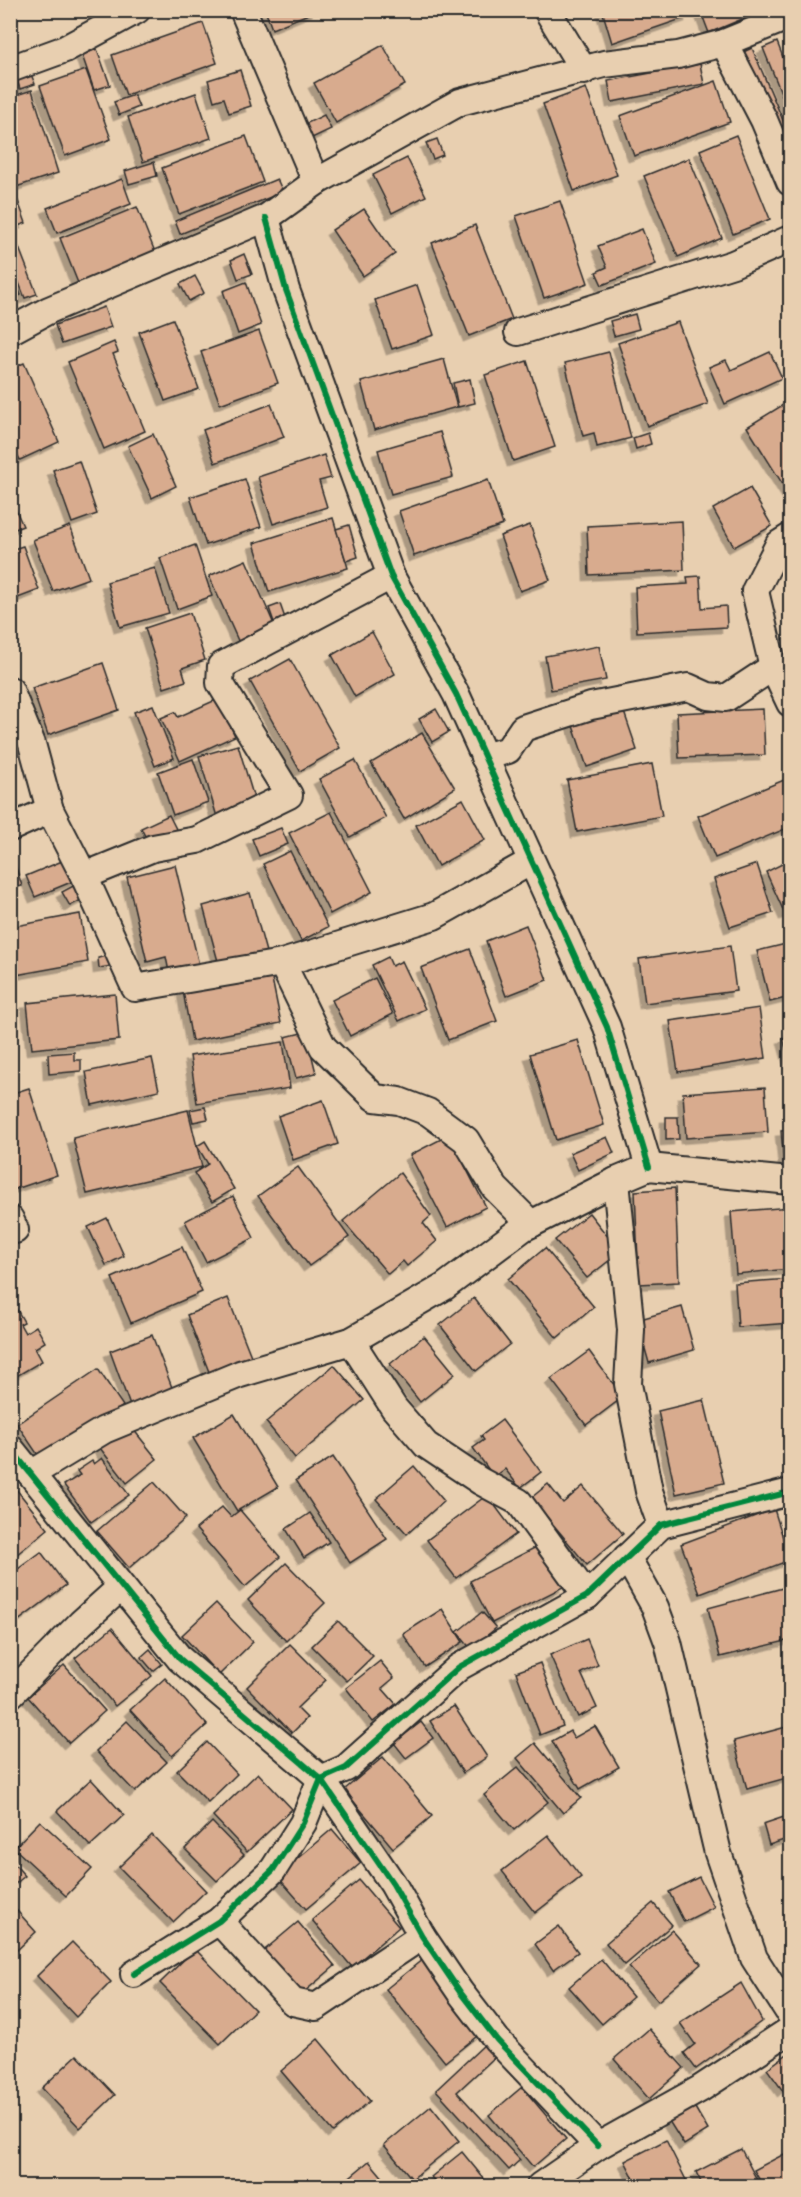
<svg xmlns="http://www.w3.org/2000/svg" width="801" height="2197" font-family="Caveat,sans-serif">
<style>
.building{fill:#d8ab8e;stroke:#2b2b2b;stroke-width:1.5;filter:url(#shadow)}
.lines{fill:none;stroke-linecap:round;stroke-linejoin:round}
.minor-casing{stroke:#2b2b2b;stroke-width:30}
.minor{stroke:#e8cfb0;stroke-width:26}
.cycleway-casing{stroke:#e8cfb0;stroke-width:10}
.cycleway{stroke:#00873e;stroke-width:6}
</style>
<defs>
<filter id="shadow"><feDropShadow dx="-5.5" dy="5.5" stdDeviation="0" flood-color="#0004"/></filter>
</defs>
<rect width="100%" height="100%" fill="#e8cfb0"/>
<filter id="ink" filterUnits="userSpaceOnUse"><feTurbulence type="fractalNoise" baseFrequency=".0167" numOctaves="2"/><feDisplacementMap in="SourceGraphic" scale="12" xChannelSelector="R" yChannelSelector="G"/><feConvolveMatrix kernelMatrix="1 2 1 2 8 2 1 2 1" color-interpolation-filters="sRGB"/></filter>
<g filter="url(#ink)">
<g class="building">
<polygon points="265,10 318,10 272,29"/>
<polygon points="602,10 689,10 690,16 612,43"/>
<polygon points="753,10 754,14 709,33 701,12"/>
<polygon points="203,23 217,63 126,95 112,55"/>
<polygon points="777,42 790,75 790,115 763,48"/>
<polygon points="383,45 405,85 336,123 314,83"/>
<polygon points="752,48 785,125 772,132 739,54"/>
<polygon points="97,49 110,85 94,90 82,55"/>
<polygon points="700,64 704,84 612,102 608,81"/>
<polygon points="28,67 35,84 20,89 14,71"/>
<polygon points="86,70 111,139 65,156 40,86"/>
<polygon points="240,70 251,106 229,113 224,98 214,101 208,80"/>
<polygon points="716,81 730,122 634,156 620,116"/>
<polygon points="586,88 617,175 574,191 543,104"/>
<polygon points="32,90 58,173 13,188 10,179 10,97"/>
<polygon points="196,93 211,138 143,162 128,117"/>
<polygon points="134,95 139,107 119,115 114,102"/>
<polygon points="324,115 331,129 312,138 305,124"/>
<polygon points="736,135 770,219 733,234 700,150"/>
<polygon points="246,136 263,182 179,214 162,168"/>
<polygon points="437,139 443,155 433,159 426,143"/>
<polygon points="407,158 426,196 392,213 373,175"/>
<polygon points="689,158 722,238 678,257 644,176"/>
<polygon points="154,162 157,176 129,184 125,171"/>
<polygon points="122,179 131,204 57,233 47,208"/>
<polygon points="277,179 283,192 180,234 175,221"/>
<polygon points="18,201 26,223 10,229 10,204"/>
<polygon points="560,201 588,283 544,298 516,216"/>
<polygon points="137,207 155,252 78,283 60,238"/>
<polygon points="364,209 395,254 363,276 332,230"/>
<polygon points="475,225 512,319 469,336 432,243"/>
<polygon points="642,229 656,264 602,285 596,272 607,267 598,246"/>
<polygon points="16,240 37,294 25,298 10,260 10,243"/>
<polygon points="244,254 252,274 238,279 231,260"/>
<polygon points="10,269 21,295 10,299"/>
<polygon points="195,276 204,293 189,301 180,284"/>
<polygon points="246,282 261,325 238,334 223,291"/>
<polygon points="417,285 434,335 392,349 375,300"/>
<polygon points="104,307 111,327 62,344 55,325"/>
<polygon points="635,314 639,329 614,336 610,321"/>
<polygon points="173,319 199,389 165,401 139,332"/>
<polygon points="678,322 708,404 647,426 618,343"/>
<polygon points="259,331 278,383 220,404 201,352"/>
<polygon points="114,342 118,352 113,354 145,431 104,449 68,362"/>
<polygon points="609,352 631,438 597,447 594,433 583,436 565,363"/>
<polygon points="770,352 782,378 725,404 709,367 726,360 731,370"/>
<polygon points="444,359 457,407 374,430 361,382"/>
<polygon points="527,361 555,447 513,461 485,375"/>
<polygon points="24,363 59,442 20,460 10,438 10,369"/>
<polygon points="470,379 475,403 458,407 453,383"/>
<polygon points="786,403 790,410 790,496 747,427"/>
<polygon points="271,404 284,437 215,463 203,430"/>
<polygon points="440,432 453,477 391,494 378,450"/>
<polygon points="648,433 651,444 636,449 633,438"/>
<polygon points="153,434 176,486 152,498 128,446"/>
<polygon points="324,455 331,478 319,481 327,507 273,524 258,477"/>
<polygon points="79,461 97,514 72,523 53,470"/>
<polygon points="245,479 261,527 206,545 190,497"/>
<polygon points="488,480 503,525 414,556 399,511"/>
<polygon points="750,488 772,526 734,547 713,509"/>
<polygon points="10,497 23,526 10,531"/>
<polygon points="333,518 348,568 269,592 254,543"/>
<polygon points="682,521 684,570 589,575 587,526"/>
<polygon points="349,525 358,557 346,561 336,529"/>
<polygon points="530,525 550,580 520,591 500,536"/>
<polygon points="70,526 89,578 53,591 33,540"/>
<polygon points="195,545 212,596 177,609 160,558"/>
<polygon points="23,546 39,590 10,601 10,550"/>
<polygon points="246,560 276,629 240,645 209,576"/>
<polygon points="155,568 169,613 120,627 107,582"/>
<polygon points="700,576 702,608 726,606 727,627 637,632 635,587 688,584 687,577"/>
<polygon points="280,604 286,621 275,625 269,608"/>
<polygon points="190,613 205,660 182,668 186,681 164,688 145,628"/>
<polygon points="372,632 395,674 355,697 332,655"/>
<polygon points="599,646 606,680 551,690 545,656"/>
<polygon points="290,659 340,748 300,771 250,681"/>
<polygon points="103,663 119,710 48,735 32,688"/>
<polygon points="218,699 235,736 180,761 161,718 175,712 178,717"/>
<polygon points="153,705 174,758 155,766 134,712"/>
<polygon points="622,706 637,750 587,767 572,723"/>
<polygon points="436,709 449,732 432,742 419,719"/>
<polygon points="763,709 765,755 679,758 677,713"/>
<polygon points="422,733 455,788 404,819 371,763"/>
<polygon points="238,745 256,805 217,817 199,756"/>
<polygon points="193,759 208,802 173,815 158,772"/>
<polygon points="355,760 386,818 350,837 319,779"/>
<polygon points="652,764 662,816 577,832 567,780"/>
<polygon points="784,780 790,796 790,827 715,858 698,816"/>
<polygon points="463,799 485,840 438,866 416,825"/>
<polygon points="331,812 372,892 330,914 289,833"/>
<polygon points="169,815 176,829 148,842 141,828"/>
<polygon points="281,828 288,844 259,856 252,839"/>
<polygon points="10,849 22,886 10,889"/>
<polygon points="290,851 328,927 301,941 263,864"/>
<polygon points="67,859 76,880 35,897 26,876"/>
<polygon points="790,860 790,912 785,914 766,872"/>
<polygon points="757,864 773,913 730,927 714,879"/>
<polygon points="175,865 199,965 169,972 166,957 147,962 127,877"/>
<polygon points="77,884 85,898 70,906 62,892"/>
<polygon points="250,893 266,952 219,965 203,906"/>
<polygon points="80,914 88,962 10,976 10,927"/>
<polygon points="526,925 547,980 506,996 486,941"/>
<polygon points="790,943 790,997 770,1002 757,951"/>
<polygon points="730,946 736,991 645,1003 639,959"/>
<polygon points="470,949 497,1021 448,1040 421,968"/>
<polygon points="110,955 112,966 99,968 98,958"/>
<polygon points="388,957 392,966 402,961 425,1009 399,1021 372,965"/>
<polygon points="271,974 281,1023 192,1041 183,991"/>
<polygon points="375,978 393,1014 350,1036 332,1000"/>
<polygon points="115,994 119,1040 32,1049 27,1003"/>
<polygon points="759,1008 766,1058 678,1072 670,1021"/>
<polygon points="306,1032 316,1073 296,1078 285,1037"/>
<polygon points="790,1035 790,1063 783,1038"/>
<polygon points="578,1040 604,1125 556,1140 530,1054"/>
<polygon points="283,1042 290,1088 197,1103 190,1056"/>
<polygon points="74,1052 74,1060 81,1060 81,1071 49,1074 48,1054"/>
<polygon points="152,1058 159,1090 92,1105 86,1072"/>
<polygon points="765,1087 768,1132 686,1138 683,1093"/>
<polygon points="29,1088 57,1175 13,1190 10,1181 10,1094"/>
<polygon points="323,1100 338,1144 293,1160 278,1116"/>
<polygon points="205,1107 208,1119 193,1122 190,1110"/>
<polygon points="188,1110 202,1167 87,1194 73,1138"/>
<polygon points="666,1117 678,1117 679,1139 666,1140"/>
<polygon points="790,1130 790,1159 784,1160 781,1131"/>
<polygon points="449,1135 486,1207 447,1227 410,1155"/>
<polygon points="607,1137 614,1153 578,1170 570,1153"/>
<polygon points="205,1141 234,1189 212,1202 194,1173 208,1164 197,1146"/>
<polygon points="298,1167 349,1237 309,1266 258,1196"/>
<polygon points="400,1173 431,1216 423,1223 437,1241 407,1266 403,1261 388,1274 343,1221"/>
<polygon points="675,1188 679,1282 639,1284 635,1191"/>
<polygon points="233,1196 254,1238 206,1262 185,1221"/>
<polygon points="790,1207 790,1269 736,1274 731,1212"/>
<polygon points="589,1213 620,1252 587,1278 555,1240"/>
<polygon points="107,1218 124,1256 106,1265 88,1227"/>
<polygon points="182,1247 202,1292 131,1323 112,1278"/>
<polygon points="545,1248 594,1307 557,1338 508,1279"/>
<polygon points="790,1279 790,1323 738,1327 735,1283"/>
<polygon points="228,1298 253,1361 211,1377 187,1315"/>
<polygon points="474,1298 510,1344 476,1371 440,1325"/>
<polygon points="682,1307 694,1350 649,1363 637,1320"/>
<polygon points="10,1308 12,1311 16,1308 24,1322 20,1324 25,1333 36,1326 45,1342 35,1348 42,1361 10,1380"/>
<polygon points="152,1335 176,1398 133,1414 110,1351"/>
<polygon points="424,1336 455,1374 420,1402 390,1364"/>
<polygon points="589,1351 623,1397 586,1425 551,1379"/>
<polygon points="334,1365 364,1400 295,1458 266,1422"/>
<polygon points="98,1369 123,1406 42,1461 17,1424"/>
<polygon points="704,1400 724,1483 676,1494 658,1411"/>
<polygon points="234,1414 278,1487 237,1511 193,1438"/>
<polygon points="502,1420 541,1472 520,1488 505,1469 494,1477 473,1448 484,1440 481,1436"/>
<polygon points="129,1424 157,1459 127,1483 100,1448"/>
<polygon points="333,1457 387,1539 350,1563 296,1480"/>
<polygon points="102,1458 129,1495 91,1522 64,1485 80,1475 77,1471 92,1461 94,1464"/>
<polygon points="414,1466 444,1501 407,1534 376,1499"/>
<polygon points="154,1482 186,1518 129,1568 97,1531"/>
<polygon points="548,1484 563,1503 583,1486 623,1534 587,1565 531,1498"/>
<polygon points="16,1489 48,1529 11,1559 10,1493"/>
<polygon points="487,1495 516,1534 456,1578 427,1540"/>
<polygon points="222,1507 231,1517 240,1510 280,1557 245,1587 196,1529"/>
<polygon points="774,1509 790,1560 700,1594 681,1544"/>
<polygon points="310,1513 329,1542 304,1558 286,1529"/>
<polygon points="544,1543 565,1586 492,1623 470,1581"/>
<polygon points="41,1552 66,1585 10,1627 10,1575"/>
<polygon points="286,1563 325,1603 286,1641 248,1600"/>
<polygon points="790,1586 790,1640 720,1657 708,1608"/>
<polygon points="216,1603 253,1642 219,1675 182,1635"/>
<polygon points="442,1609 463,1642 425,1667 403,1634"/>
<polygon points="482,1612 496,1628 471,1649 457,1632"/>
<polygon points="338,1621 373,1656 347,1681 312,1646"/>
<polygon points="112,1628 152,1676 115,1706 75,1658"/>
<polygon points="587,1639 598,1665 581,1673 597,1708 578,1717 550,1655"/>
<polygon points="290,1644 326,1680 297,1708 307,1718 292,1733 247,1687"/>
<polygon points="150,1649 162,1664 153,1671 141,1657"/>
<polygon points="380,1661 394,1678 382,1688 396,1704 373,1722 346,1688"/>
<polygon points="540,1663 563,1726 540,1735 516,1672"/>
<polygon points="64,1665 105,1711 69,1743 28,1697"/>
<polygon points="165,1678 207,1725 172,1756 130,1710"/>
<polygon points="454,1706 487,1757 463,1773 430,1721"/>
<polygon points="127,1721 167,1762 135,1792 96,1751"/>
<polygon points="421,1722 433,1738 406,1758 394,1743"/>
<polygon points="595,1726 619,1767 580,1789 552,1741 570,1731 574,1738"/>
<polygon points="790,1726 790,1777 747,1789 734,1741"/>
<polygon points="207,1742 237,1774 208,1802 177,1771"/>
<polygon points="535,1743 581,1798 563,1813 517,1758"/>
<polygon points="383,1757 432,1816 393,1848 344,1790"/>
<polygon points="518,1767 548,1802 514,1830 484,1795"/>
<polygon points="258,1773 292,1809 247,1852 213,1816"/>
<polygon points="91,1779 124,1815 90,1846 57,1811"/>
<polygon points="787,1816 790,1838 769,1845 763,1824"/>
<polygon points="40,1821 92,1869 66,1896 14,1848"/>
<polygon points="212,1822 244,1855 217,1881 185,1849"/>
<polygon points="332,1829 361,1863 306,1909 277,1876"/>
<polygon points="152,1835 206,1891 173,1922 119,1867"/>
<polygon points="548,1835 581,1877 535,1913 502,1871"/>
<polygon points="10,1859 25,1876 10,1888"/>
<polygon points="699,1877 714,1907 684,1922 669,1892"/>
<polygon points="359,1880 399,1927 352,1967 312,1920"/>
<polygon points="10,1903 36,1932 16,1951 10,1945"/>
<polygon points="653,1903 672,1925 625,1965 606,1943"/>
<polygon points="298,1922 335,1966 298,1997 261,1953"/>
<polygon points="559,1926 578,1952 553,1970 535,1944"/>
<polygon points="672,1930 701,1964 658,2001 629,1967"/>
<polygon points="72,1942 111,1982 76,2017 37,1976"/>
<polygon points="195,1949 255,2010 220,2044 160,1983"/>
<polygon points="423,1959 482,2032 445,2062 386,1989"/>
<polygon points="601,1959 633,1997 602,2024 569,1987"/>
<polygon points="741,1983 762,2021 696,2069 684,2053 695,2044 680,2023"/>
<polygon points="649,2029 684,2068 649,2099 614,2059"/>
<polygon points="318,2039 370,2101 333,2132 281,2071"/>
<polygon points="485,2044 496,2056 457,2092 520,2160 509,2170 436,2090"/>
<polygon points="790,2052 790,2085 783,2091 767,2069"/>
<polygon points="77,2055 115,2095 80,2128 42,2088"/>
<polygon points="522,2087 566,2139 533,2167 489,2115"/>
<polygon points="431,2106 459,2141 412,2179 384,2145"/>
<polygon points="694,2106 708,2130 684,2145 669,2121"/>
<polygon points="666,2140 689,2186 638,2186 625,2161"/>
<polygon points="741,2149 760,2186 703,2186 696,2172"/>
<polygon points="790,2151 790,2186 763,2186 754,2170"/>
<polygon points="462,2152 490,2186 439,2186 431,2177"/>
<polygon points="369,2161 390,2186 339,2186"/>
</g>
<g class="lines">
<defs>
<g id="minor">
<polyline points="243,10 316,182 460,102 604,64 678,55 724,43 790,16"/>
<polyline points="547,10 584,71"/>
<polyline points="724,43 764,120 790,182"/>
<polyline points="10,69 65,49 137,10"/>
<polyline points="266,218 286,290 391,576 456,694 607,1027 649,1167"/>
<polyline points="10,331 49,310 266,218 316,182"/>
<polyline points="518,332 733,264 790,239"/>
<polyline points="790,537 779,544 755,591 773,667 790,703"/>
<polyline points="10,690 32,744 50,810 84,876 135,988 282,963 434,916 530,862"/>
<polyline points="484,757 508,750 523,728 591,706 688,687 708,696 726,698 773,667"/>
<polyline points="10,828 50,810"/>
<polyline points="84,876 153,848 197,840 289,795 220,683 221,666 391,576"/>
<polyline points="282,963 323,1047 375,1098 399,1101 428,1112 466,1140 495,1188 531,1224"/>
<polyline points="616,1181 631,1330 628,1384 649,1491 661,1525"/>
<polyline points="10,1219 15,1230"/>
<polyline points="351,1341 394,1408 426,1445 480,1481 519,1502 587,1596"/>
<polyline points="10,1448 180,1659 321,1779 393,1884 422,1936 460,1992 497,2040 598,2146"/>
<polyline points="31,1474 104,1430 240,1374 351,1341 444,1287 523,1228 616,1181 649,1167 790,1181"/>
<polyline points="627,1557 655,1607 668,1642 718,1853 754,1958 790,2014"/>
<polyline points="10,1695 81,1623 121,1587"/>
<polyline points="219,1921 293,2002 316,2007 422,1936"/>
<polyline points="134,1974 219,1921 273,1870 303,1823 321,1779 346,1768 459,1667 587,1596 661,1525 790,1492"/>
<polyline points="540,2186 598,2146 700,2089 790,2030"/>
</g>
</defs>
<use href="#minor" class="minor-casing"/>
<use href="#minor" class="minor"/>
<defs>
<g id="cycleway">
<polyline points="266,218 286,290 391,576 456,694 607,1027 649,1167"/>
<polyline points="10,1448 180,1659 321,1779 393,1884 422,1936 460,1992 497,2040 598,2146"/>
<polyline points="134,1974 219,1921 273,1870 303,1823 321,1779 346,1768 459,1667 587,1596 661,1525 790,1492"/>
</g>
</defs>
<use href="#cycleway" class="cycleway-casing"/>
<use href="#cycleway" class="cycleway"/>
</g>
</g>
<rect width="801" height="2197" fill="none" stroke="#e8cfb0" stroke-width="36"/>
<rect x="18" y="18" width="765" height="2161" fill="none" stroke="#2b2b2b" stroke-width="2" filter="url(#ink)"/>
</svg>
